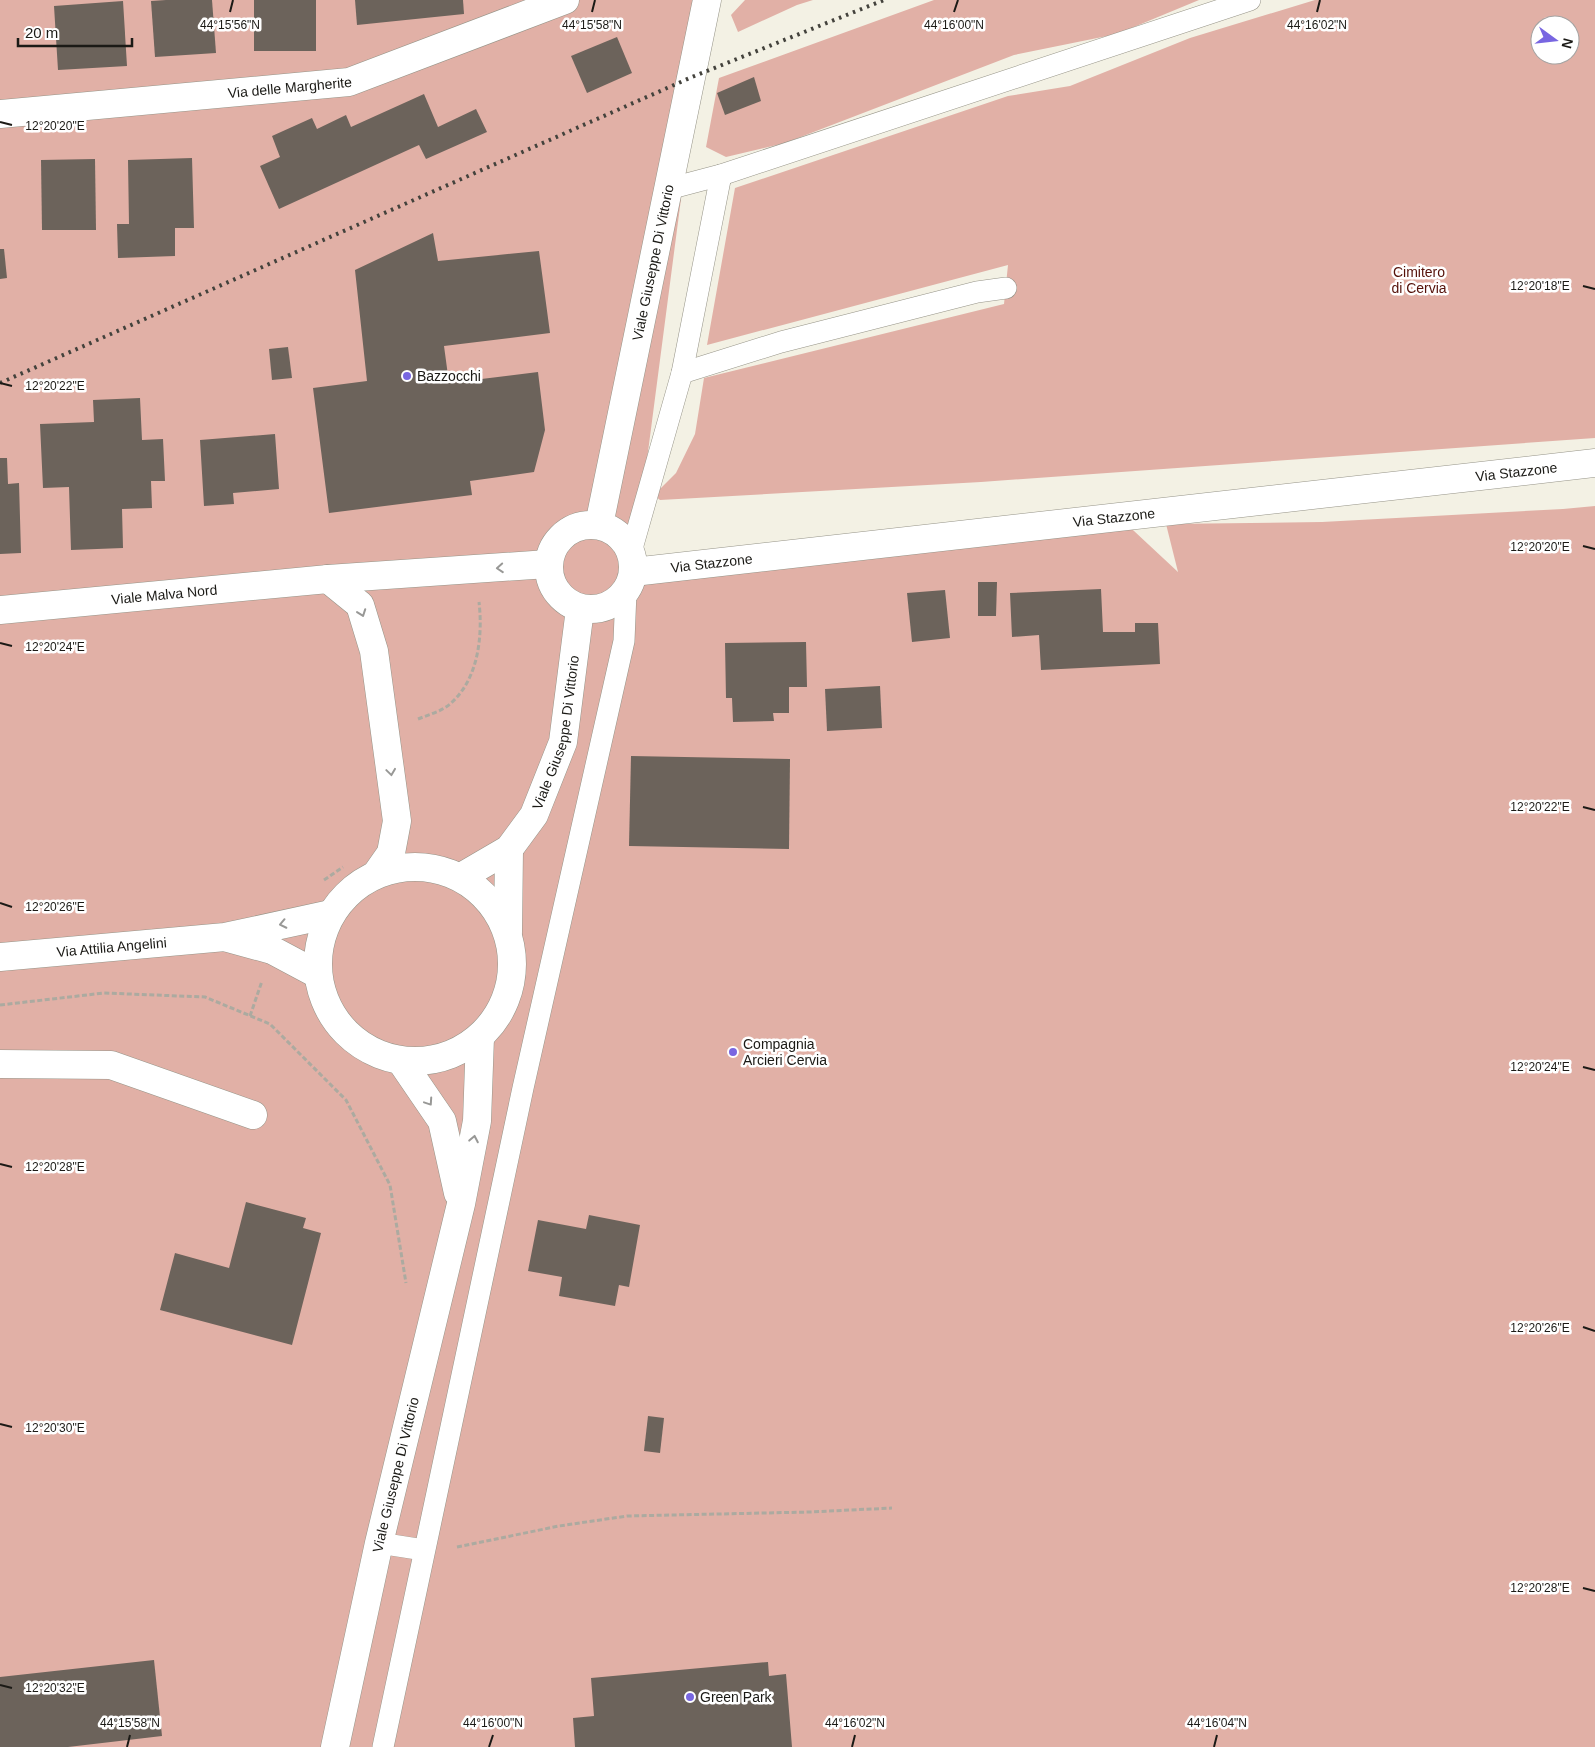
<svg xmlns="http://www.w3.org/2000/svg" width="1595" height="1747" font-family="Helvetica,sans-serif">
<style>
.green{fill:#e1b0a6;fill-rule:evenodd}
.building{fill:#6c635b}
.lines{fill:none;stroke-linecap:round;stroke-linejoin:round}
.lane-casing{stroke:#969488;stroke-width:22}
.street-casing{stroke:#969488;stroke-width:29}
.secondary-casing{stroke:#969488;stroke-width:29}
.path{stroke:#acaaa0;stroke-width:3;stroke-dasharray:5 2.5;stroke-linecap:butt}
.lane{stroke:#fff;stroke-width:21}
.street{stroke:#fff;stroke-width:28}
.secondary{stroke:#fff;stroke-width:28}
.rail{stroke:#43423c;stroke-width:4;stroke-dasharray:2.5 5;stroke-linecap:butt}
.oneway{stroke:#989896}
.ticks{fill:none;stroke:#1b1a16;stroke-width:2}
.poi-dot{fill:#7866e1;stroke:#fff;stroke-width:2}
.labels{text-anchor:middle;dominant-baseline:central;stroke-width:5;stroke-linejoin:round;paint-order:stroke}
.street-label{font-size:14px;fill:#1b1a16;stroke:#fff}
.park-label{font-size:14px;fill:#551109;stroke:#fff}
.poi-label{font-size:14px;fill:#1b1a16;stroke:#fff;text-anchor:start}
.ticks-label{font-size:12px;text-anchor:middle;fill:#1b1a16;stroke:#fff;stroke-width:5;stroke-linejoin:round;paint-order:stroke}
</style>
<rect width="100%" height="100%" fill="#f3f1e4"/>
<g class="green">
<polygon points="0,0 707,0 631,582 1119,517 1178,572 1166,524 1322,522 1563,509 1595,506 1595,1747 0,1747"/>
<polygon points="745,0 813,0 797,5 738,32 731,15"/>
<polygon points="934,0 1199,0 1117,34 1014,55 785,143 726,157 706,147 719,78"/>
<path d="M1315,0h280v438l-614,44 -321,18 -6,-5 22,-22 19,-39 9,-56 300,-74 4,-39 -301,80 28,-157 273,-92 62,-10 120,-48zM1540,25h30v30h-30z"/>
</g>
<g class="building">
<polygon points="166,0 212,0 216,53 155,57 151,1"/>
<rect x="254" y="0" width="62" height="51"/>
<polygon points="355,0 463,0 464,14 357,25"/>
<polygon points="123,1 127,66 58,70 54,6"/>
<polygon points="617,37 632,73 587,93 571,56"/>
<polygon points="754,77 761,101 725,115 717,93"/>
<polygon points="424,94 438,127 476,109 487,132 426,159 419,145 279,209 260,166 280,157 272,136 312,118 317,129 346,115 351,127"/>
<polygon points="192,158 194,228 175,228 175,256 118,258 117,224 129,224 128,160"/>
<polygon points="95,159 96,230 42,230 41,160"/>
<polygon points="433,233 438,261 539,251 550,333 444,346 449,383 538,372 545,430 534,472 470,481 472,495 329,513 313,388 367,381 355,270"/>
<polygon points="0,249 4,249 7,278 0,279"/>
<polygon points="288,347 292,378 272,380 269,349"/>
<polygon points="140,398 142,440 163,439 165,481 151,481 152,508 122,509 123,548 71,550 69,487 43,488 40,424 94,422 93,400"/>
<polygon points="275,434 279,489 233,493 234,504 204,506 200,440"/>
<polygon points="0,458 7,458 8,484 19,483 21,553 0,554"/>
<polygon points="978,582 997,582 996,616 978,616"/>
<polygon points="1101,589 1103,632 1135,632 1135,623 1158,623 1160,664 1041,670 1039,635 1012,637 1010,593"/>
<polygon points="945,590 950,638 912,642 907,593"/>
<polygon points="806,642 807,687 789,687 789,713 773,713 774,721 733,722 732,698 726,698 725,643"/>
<polygon points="880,686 882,728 827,731 825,689"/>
<polygon points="631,756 790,759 789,849 629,846"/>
<polygon points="246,1202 306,1218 303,1228 321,1233 292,1345 160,1310 175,1253 229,1268"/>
<polygon points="589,1215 640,1225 629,1287 619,1285 615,1306 559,1296 562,1277 528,1271 538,1220 586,1229"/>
<polygon points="648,1416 664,1418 660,1453 644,1451"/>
<polygon points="154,1660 162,1736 68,1747 0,1747 0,1677"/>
<polygon points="768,1662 769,1676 786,1674 792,1747 575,1747 573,1718 594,1716 591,1678"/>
</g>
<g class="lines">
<defs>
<g id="lane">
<polyline points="668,189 721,175 1250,0"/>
<polyline points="682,373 781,342 977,292 1006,288"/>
<polyline points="631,552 682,373 721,175"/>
<polyline points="379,1543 424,1550"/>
<polyline points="383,1747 523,1088 624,641 626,592"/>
</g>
<g id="street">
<path id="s1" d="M0,114l349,-32 216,-82"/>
<path id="s2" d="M633,572l962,-109"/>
<polyline points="328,579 360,605 374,651 397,821 391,853 377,873"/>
<path id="s3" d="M0,610l328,-31 220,-15"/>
<polyline points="0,1064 111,1065 253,1115"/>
</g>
<g id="secondary">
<circle cx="591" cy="567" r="42"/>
<path id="s4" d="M599,525l108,-525"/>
<circle cx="415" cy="964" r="97"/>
<path id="s5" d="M461,877l48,-28 25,-34 29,-73 17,-133"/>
<polyline points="508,932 509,849"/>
<polyline points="228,938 272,950 317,974"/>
<path id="s6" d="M0,957l225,-20 106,-23"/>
<polyline points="401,1061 442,1121 458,1193"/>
<path id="s7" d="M335,1747l44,-204 82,-339 16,-83 3,-84"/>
</g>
</defs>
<use href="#lane" class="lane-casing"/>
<use href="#street" class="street-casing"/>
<use href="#secondary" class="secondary-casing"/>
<g class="path">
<path d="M418,719c10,-4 24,-8 32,-15 28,-24 33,-67 29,-102"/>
<polyline points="324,880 343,867"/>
<polyline points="0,1005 104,993 205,997 270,1024 346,1100 390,1185 406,1283"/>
<polyline points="250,1016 262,981"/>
<polyline points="457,1547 559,1526 627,1516 810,1512 892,1508"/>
</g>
<use href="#lane" class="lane"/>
<use href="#street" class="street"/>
<use href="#secondary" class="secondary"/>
<polyline class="rail" points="0,383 692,77 884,0"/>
</g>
<defs><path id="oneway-chevron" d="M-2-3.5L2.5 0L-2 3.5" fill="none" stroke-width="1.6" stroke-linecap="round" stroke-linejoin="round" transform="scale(1.25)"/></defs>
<g class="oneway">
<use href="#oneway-chevron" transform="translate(500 568) rotate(176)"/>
<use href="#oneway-chevron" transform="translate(362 613) rotate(70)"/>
<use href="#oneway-chevron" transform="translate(391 772) rotate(82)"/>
<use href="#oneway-chevron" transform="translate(283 924) rotate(168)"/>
<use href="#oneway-chevron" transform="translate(429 1102) rotate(56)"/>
<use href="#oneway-chevron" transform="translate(474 1139) rotate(-79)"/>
</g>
<path class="ticks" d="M230,12l3,-12M592,12l3,-12M954,12l4,-12M1317,12l3,-12M0,122l12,3M1583,286l12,3M0,383l12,3M1583,546l12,3M0,643l12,3M1583,807l12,3M0,903l12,4M1583,1067l12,3M0,1164l12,3M1583,1327l12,4M0,1424l12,3M1583,1588l12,3M0,1685l12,3M127,1747l3,-12M489,1747l4,-12M852,1747l3,-12M1214,1747l3,-12"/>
<g class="poi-dot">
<circle cx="407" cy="376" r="5"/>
<circle cx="733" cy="1052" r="5"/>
<circle cx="690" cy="1697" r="5"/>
</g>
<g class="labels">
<g class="street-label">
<text stroke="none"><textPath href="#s1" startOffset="291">Via delle Margherite</textPath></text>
<text stroke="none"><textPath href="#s4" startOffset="268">Viale Giuseppe Di Vittorio</textPath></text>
<text stroke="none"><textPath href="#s2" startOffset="889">Via Stazzone</textPath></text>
<text stroke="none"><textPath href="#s2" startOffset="484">Via Stazzone</textPath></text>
<text stroke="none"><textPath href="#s2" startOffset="79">Via Stazzone</textPath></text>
<text stroke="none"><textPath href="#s3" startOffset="165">Viale Malva Nord</textPath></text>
<text stroke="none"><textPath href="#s5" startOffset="184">Viale Giuseppe Di Vittorio</textPath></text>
<text stroke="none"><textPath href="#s6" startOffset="112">Via Attilia Angelini</textPath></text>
<text stroke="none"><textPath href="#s7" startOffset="279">Viale Giuseppe Di Vittorio</textPath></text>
</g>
<g class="park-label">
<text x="1419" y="272">Cimitero<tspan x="1419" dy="16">di Cervia</tspan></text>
</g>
<g class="poi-label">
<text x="417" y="376">Bazzocchi</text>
<text x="743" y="1044">Compagnia<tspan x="743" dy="16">Arcieri Cervia</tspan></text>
<text x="700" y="1697">Green Park</text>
</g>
</g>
<g class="ticks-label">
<text x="230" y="29">44°15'56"N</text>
<text x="592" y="29">44°15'58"N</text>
<text x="954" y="29">44°16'00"N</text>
<text x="1317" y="29">44°16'02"N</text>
<text x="55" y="130">12°20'20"E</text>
<text x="1540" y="290">12°20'18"E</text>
<text x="55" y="390">12°20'22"E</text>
<text x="1540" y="551">12°20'20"E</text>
<text x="55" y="651">12°20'24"E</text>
<text x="1540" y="811">12°20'22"E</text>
<text x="55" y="911">12°20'26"E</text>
<text x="1540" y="1071">12°20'24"E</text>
<text x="55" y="1171">12°20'28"E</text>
<text x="1540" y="1332">12°20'26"E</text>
<text x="55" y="1432">12°20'30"E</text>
<text x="1540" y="1592">12°20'28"E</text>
<text x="55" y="1692">12°20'32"E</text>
<text x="130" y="1727">44°15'58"N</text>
<text x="493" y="1727">44°16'00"N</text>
<text x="855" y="1727">44°16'02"N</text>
<text x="1217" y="1727">44°16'04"N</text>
</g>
<g transform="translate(1555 40) rotate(105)"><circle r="24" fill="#ffffff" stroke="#a4a3a2"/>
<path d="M0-4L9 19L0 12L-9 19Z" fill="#7866e1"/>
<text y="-8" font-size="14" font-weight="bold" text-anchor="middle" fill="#1b1a16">N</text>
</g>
<path d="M18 38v8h114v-8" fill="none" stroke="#1b1a16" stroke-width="2.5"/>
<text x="25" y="38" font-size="15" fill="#1b1a16" stroke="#ffffff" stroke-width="4" paint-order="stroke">20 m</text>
</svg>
